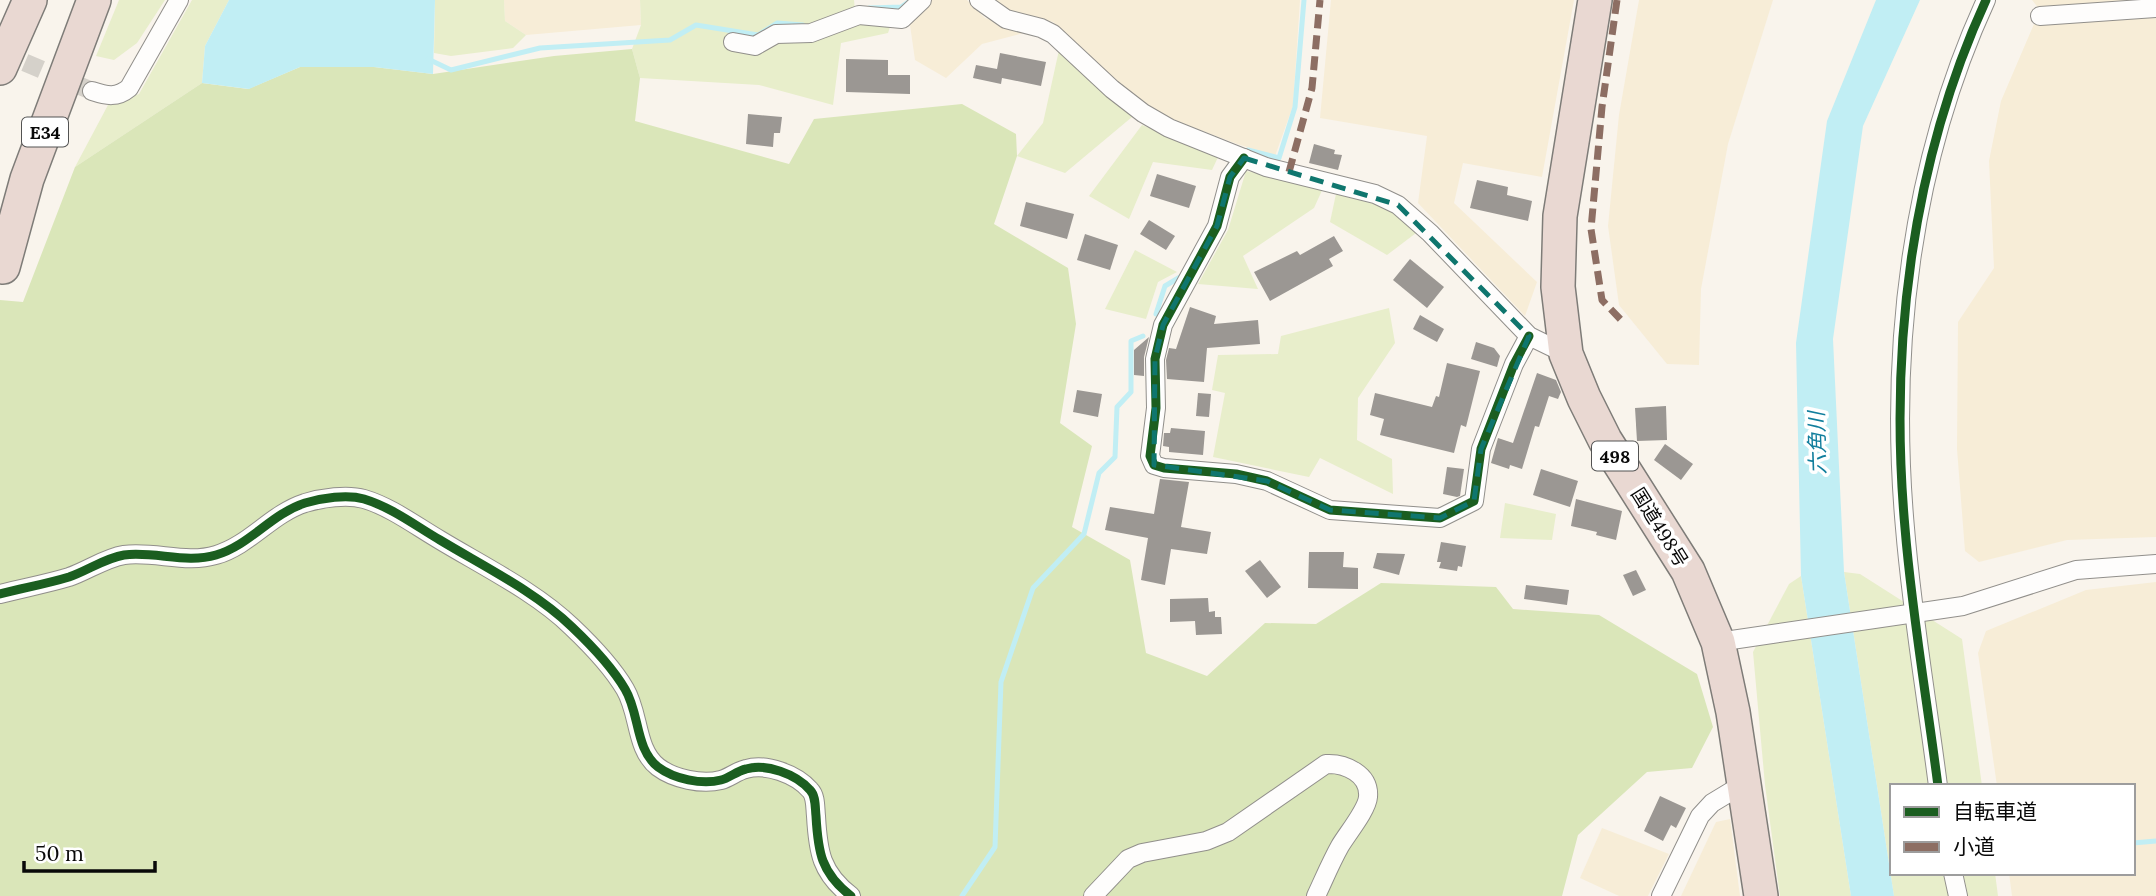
<svg xmlns="http://www.w3.org/2000/svg" width="2156" height="896" font-family="Lora,'Noto Sans JP',serif">
<style>
.farmland{fill:#f7edd7}
.green{fill:#e8eecb}
.forest{fill:#dae6b9}
.water{fill:#c1eef4}
.lines{fill:none;stroke-linecap:round;stroke-linejoin:round}
.stream{stroke:#c1eef4;stroke-width:5}
.building{fill:#9b9793}
.street-tunnel{stroke:#d5d1ca;stroke-width:18;stroke-dasharray:18 9;stroke-linecap:butt}
.street-casing{stroke:#918f8b;stroke-width:20}
.highway-casing{stroke:#7e7c78;stroke-width:36}
.street{stroke:#fefdfc;stroke-width:18}
.highway{stroke:#e9d8d2;stroke-width:33}
.quiet{stroke:#8d6e63;stroke-width:7;stroke-dasharray:14 7;stroke-linecap:butt}
.cycleway-casing{stroke:#fff;stroke-width:13}
.cycleway{stroke:#1b5e20;stroke-width:9}
.marked{fill:none;stroke:#0f766e;stroke-width:5;stroke-dasharray:14 9;stroke-linejoin:round}
.labels{text-anchor:middle;dominant-baseline:central;stroke-width:7;stroke-linejoin:round;paint-order:stroke}
.shield{fill:#fff;stroke:#535353;stroke-width:2}
.shield-label{font-size:18px;font-weight:bold;fill:#090909}
.street-label{font-size:19px;fill:#090909;stroke:#fff}
.water-label{font-size:21px;font-style:italic;fill:#117e9d;stroke:#fff}
</style>
<rect width="100%" height="100%" fill="#f9f4ec"/>
<g class="farmland">
<polygon points="504,0 640,0 641,25 526,35 505,21"/>
<polygon points="929,0 967,0 985,18 1027,32 982,44 946,78 915,60 909,18"/>
<polygon points="990,0 1300,0 1293,106 1275,156 1237,144 1148,110 1053,22 997,7"/>
<polygon points="1331,0 1574,0 1542,177 1463,163 1454,203 1537,282 1525,316 1418,203 1427,136 1320,118"/>
<polygon points="1639,0 1773,0 1728,144 1701,289 1699,365 1667,364 1619,305 1608,226 1619,115"/>
<polygon points="2032,0 2156,0 2156,537 2067,540 1979,562 1965,551 1957,449 1958,322 1994,268 1989,161 2001,101 2040,10"/>
<polygon points="2156,582 2156,896 2012,896 2009,873 2133,873 2133,786 1997,786 1978,653 1986,631 2086,590"/>
<polygon points="1730,819 1740,896 1681,896 1716,822"/>
<polygon points="1602,828 1669,854 1648,896 1619,896 1580,878"/>
</g>
<g class="green">
<polygon points="119,0 165,0 137,43 114,60 96,56"/>
<polygon points="192,0 229,0 205,46 202,83 75,167 108,105 139,94"/>
<polygon points="435,0 504,0 505,21 526,35 513,48 451,56 434,53"/>
<polygon points="640,0 854,0 856,21 891,24 888,33 841,43 833,105 759,85 640,78 632,49 641,25"/>
<polygon points="1059,50 1132,117 1065,173 1017,156 1043,123"/>
<polygon points="1142,125 1219,155 1212,170 1153,162 1129,219 1089,196"/>
<polygon points="1246,171 1324,186 1314,208 1243,256 1258,289 1198,284 1228,230"/>
<polygon points="1336,194 1386,207 1416,233 1387,255 1330,222"/>
<polygon points="1135,250 1177,272 1158,282 1146,319 1105,309"/>
<polygon points="1389,308 1395,343 1358,398 1357,440 1392,459 1393,494 1320,458 1309,477 1213,457 1225,393 1212,390 1218,355 1278,354 1281,336"/>
<polygon points="1505,503 1556,514 1552,540 1500,538"/>
<polygon points="1844,572 1860,574 1962,639 1982,786 1892,786 1892,873 1995,873 1998,896 1894,896"/>
<polygon points="1801,576 1851,896 1780,896 1765,785 1753,652 1789,584"/>
</g>
<polygon class="forest" points="632,49 640,78 635,121 789,164 814,119 962,104 1016,134 1017,156 994,224 1068,268 1076,324 1060,423 1092,446 1072,527 1130,560 1146,653 1207,676 1265,623 1316,624 1381,583 1496,587 1513,609 1599,615 1697,674 1713,727 1692,768 1647,772 1578,835 1562,896 0,896 0,300 23,302 75,167 202,83 248,89 300,67 374,67 433,74 554,56"/>
<g class="water">
<polygon points="229,0 435,0 433,74 374,67 300,67 249,89 202,83 205,46"/>
<polygon points="1876,0 1920,0 1863,126 1833,339 1844,572 1894,896 1851,896 1801,576 1796,343 1827,121"/>
</g>
<g class="lines">
<g class="stream">
<polyline points="869,8 901,7 910,1"/>
<polyline points="428,59 451,70 540,48 670,40 696,25 758,35 777,23 803,25"/>
<polyline points="1248,150 1279,158 1295,107 1304,0"/>
<polyline points="1156,314 1165,286 1180,277"/>
<polyline points="2133,843 2156,841"/>
<polyline points="962,896 995,847 1001,682 1033,588 1084,534 1099,473 1115,457 1117,407 1131,392 1131,341 1143,336"/>
</g>
</g>
<g class="building">
<polygon points="1000,53 1046,62 1041,86 1002,78 1001,84 973,78 976,65 997,69"/>
<polygon points="846,59 888,60 888,75 910,75 910,94 846,92"/>
<polygon points="748,114 782,117 780,133 774,133 773,147 746,144"/>
<polygon points="1314,144 1335,150 1334,154 1342,155 1338,170 1309,163"/>
<polygon points="1157,174 1196,186 1189,208 1150,196"/>
<polygon points="1477,180 1508,187 1507,195 1532,201 1528,221 1470,208"/>
<polygon points="1026,202 1074,214 1067,239 1020,226"/>
<polygon points="1149,220 1175,236 1166,250 1140,234"/>
<polygon points="1085,234 1118,245 1110,270 1077,260"/>
<polygon points="1334,236 1343,251 1329,259 1333,266 1270,301 1254,272 1297,251 1300,255"/>
<polygon points="1410,259 1444,287 1427,308 1393,280"/>
<polygon points="1190,307 1216,316 1214,324 1258,320 1260,344 1207,348 1204,382 1167,379 1166,360 1169,348 1176,349"/>
<polygon points="1420,315 1444,329 1437,342 1413,329"/>
<polygon points="1149,337 1144,357 1144,376 1134,375 1134,350"/>
<polygon points="1476,342 1494,348 1500,356 1497,367 1471,359"/>
<polygon points="1447,363 1480,371 1466,427 1461,425 1454,453 1380,435 1384,419 1370,415 1375,393 1432,407 1436,396 1439,397"/>
<polygon points="1537,373 1556,380 1561,392 1558,399 1549,396 1539,427 1535,426 1522,469 1510,465 1509,469 1491,463 1498,438 1513,443"/>
<polygon points="1077,390 1102,394 1098,417 1073,412"/>
<polygon points="1198,393 1211,394 1209,417 1196,416"/>
<polygon points="1666,406 1667,440 1637,441 1635,408"/>
<polygon points="1171,428 1205,431 1203,455 1169,452 1169,447 1163,446 1164,433 1170,433"/>
<polygon points="1665,444 1693,464 1681,480 1654,460"/>
<polygon points="1447,467 1464,469 1460,496 1457,497 1443,494"/>
<polygon points="1541,469 1578,481 1570,507 1533,495"/>
<polygon points="1160,479 1189,482 1181,527 1211,532 1207,554 1171,549 1165,585 1141,580 1148,538 1105,530 1110,507 1154,514"/>
<polygon points="1576,499 1622,511 1616,540 1596,535 1597,532 1571,526"/>
<polygon points="1441,542 1466,546 1462,567 1458,566 1457,571 1439,568 1441,562 1437,562"/>
<polygon points="1309,552 1344,552 1343,567 1358,568 1358,589 1308,588"/>
<polygon points="1377,553 1405,554 1399,575 1373,568"/>
<polygon points="1260,560 1281,587 1267,598 1245,571"/>
<polygon points="1636,570 1646,590 1633,596 1623,575"/>
<polygon points="1526,585 1569,590 1567,605 1524,599"/>
<polygon points="1208,598 1209,612 1215,611 1215,617 1221,617 1222,634 1196,635 1195,621 1170,622 1170,599"/>
<polygon points="1660,796 1686,808 1676,828 1671,825 1663,841 1644,831"/>
</g>
<g class="lines">
<polyline class="street-tunnel" points="0,52 92,91"/>
<defs>
<g id="street">
<polyline points="979,0 1006,19 1041,28 1053,34 1112,89 1143,113 1169,128 1266,167 1375,194 1398,205 1430,233 1529,336 1566,354"/>
<polyline points="2040,16 2156,8"/>
<polyline points="733,42 755,46 776,34 811,33 859,15 902,19 922,0"/>
<path d="M92,91c15,5 25,7 37,-3l50,-88"/>
<polyline points="1244,158 1230,177 1217,226 1163,325 1155,359 1156,408 1150,456 1154,465 1164,468 1236,474 1267,481 1330,510 1440,518 1474,501 1481,449 1514,364 1529,336"/>
<path d="M0,594c23,-6 46,-10 69,-17 18,-6 36,-19 55,-22 31,-4 62,9 92,0 34,-10 55,-41 89,-52 17,-5 42,-9 59,-4 27,8 52,27 76,41 43,26 96,52 132,87 19,18 40,40 53,62 15,25 10,60 33,78 16,12 44,18 63,13 8,-2 16,-9 25,-11 20,-6 50,5 64,21 6,6 5,17 6,26 2,36 5,57 35,80"/>
<polyline points="1718,642 1963,606 2076,570 2156,564"/>
<path d="M1938,786c-11,-86 -26,-172 -33,-258 -16,-178 6,-365 81,-528"/>
<polyline points="1953,873 1958,896"/>
<path d="M1093,896l35,-37 14,-6 64,-12 22,-9 98,-68c19,-1 44,10 42,33 -1,13 -21,37 -28,49 -9,16 -16,33 -24,50"/>
<polyline points="1661,896 1700,816 1712,803 1745,783"/>
</g>
<g id="highway">
<polyline points="1595,0 1560,216 1558,287 1566,354 1584,398 1605,440 1688,571 1718,642 1733,712 1761,896"/>
<polyline points="0,68 30,0"/>
<polyline points="3,267 27,179 94,0"/>
</g>
</defs>
<use href="#street" class="street-casing"/>
<use href="#highway" class="highway-casing"/>
<use href="#street" class="street"/>
<use href="#highway" class="highway"/>
<g class="quiet">
<polyline points="1617,0 1602,107 1591,229 1602,300 1622,321"/>
<polyline points="1289,172 1312,88 1320,0"/>
</g>
<defs>
<g id="cycleway">
<polyline points="1244,158 1230,177 1217,226 1163,325 1155,359 1156,408 1150,456 1154,465 1164,468 1236,474 1267,481 1330,510 1440,518 1474,501 1481,449 1514,364 1529,336"/>
<path d="M0,594c23,-6 46,-10 69,-17 18,-6 36,-19 55,-22 31,-4 62,9 92,0 34,-10 55,-41 89,-52 17,-5 42,-9 59,-4 27,8 52,27 76,41 43,26 96,52 132,87 19,18 40,40 53,62 15,25 10,60 33,78 16,12 44,18 63,13 8,-2 16,-9 25,-11 20,-6 50,5 64,21 6,6 5,17 6,26 2,36 5,57 35,80"/>
<path d="M1938,786c-11,-86 -26,-172 -33,-258 -16,-178 6,-365 81,-528"/>
</g>
</defs>
<use href="#cycleway" class="cycleway-casing"/>
<use href="#cycleway" class="cycleway"/>
</g>
<path class="marked" d="M1244,158l154,47 131,131 -48,113 -7,52 -34,17 -110,-8 -63,-29 -113,-16 1,-106 8,-34 54,-99 13,-49z"/>
<g class="labels">
<g class="shield">
<rect x="22" y="117.5" width="46" height="29" rx="5"/>
<rect x="1592" y="441.5" width="46" height="29" rx="5"/>
</g>
<g class="shield-label">
<text x="45" y="132">E34</text>
<text x="1615" y="456">498</text>
</g>
<g class="street-label">
<text transform="translate(1660 527) rotate(58)">国道498号</text>
</g>
<g class="water-label">
<text transform="translate(1817 443) rotate(-92)">六角川</text>
</g>
</g>
<rect x="1890" y="784" width="245" height="91" fill="#ffffff" stroke="#9d9d9d" stroke-width="2"/>
<rect x="1904" y="807" width="35" height="10" fill="#1b5e20" stroke="#9d9d9d" stroke-width="2"/>
<text x="1953" y="819" font-size="21" fill="#090909">自転車道</text>
<rect x="1904" y="842" width="35" height="10" fill="#8d6e63" stroke="#9d9d9d" stroke-width="2"/>
<text x="1953" y="854" font-size="21" fill="#090909">小道</text>
<path d="M24 861v10h131v-10" fill="none" stroke="#090909" stroke-width="3.5"/>
<text x="35" y="861" font-size="21" fill="#090909" stroke="#ffffff" stroke-width="5" paint-order="stroke">50 m</text>
</svg>
